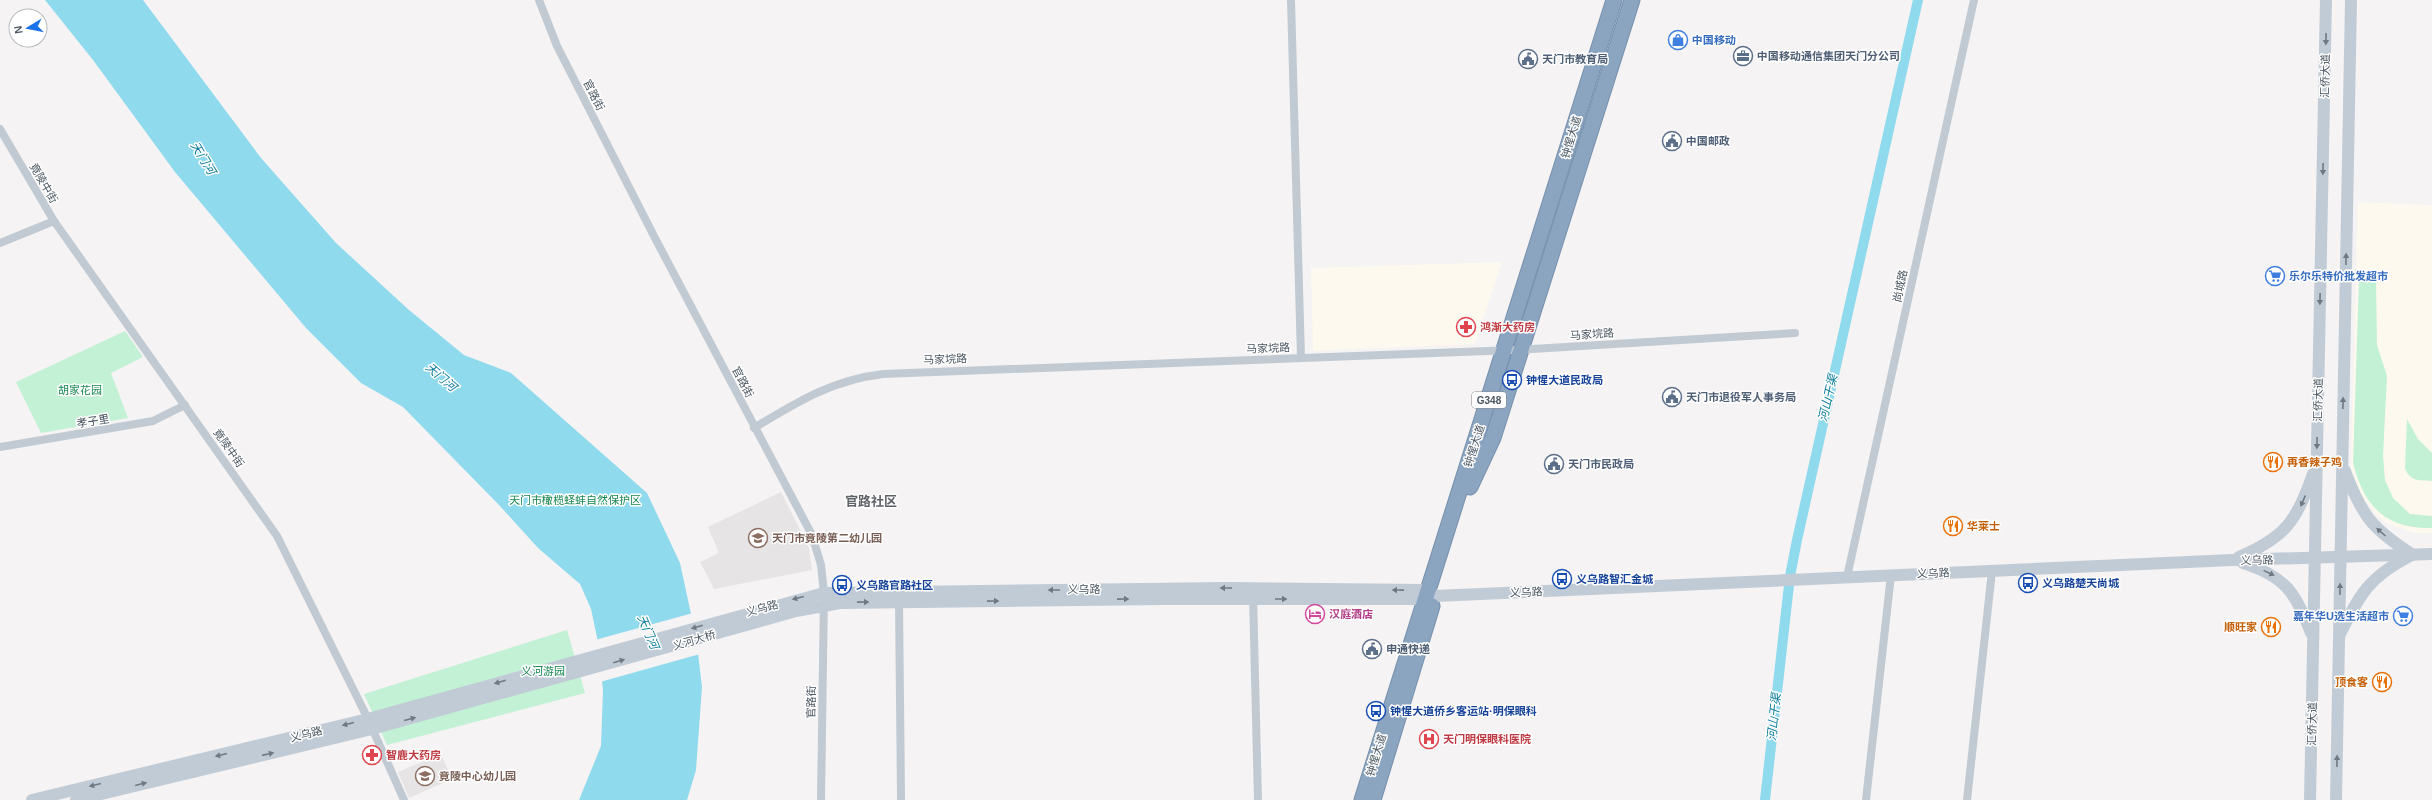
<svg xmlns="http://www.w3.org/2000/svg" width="2432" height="800" font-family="Arial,'Noto Sans SC',sans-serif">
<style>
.commercial{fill:#fdf9ef}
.education{fill:#e6e4e5}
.green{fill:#c3f1d5}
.water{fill:#90daee}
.pier{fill:#f5f3f3}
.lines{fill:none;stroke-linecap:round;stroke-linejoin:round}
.canal{stroke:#90daee;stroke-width:10}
.highway-casing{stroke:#7690ad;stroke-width:17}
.street{stroke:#c1cad2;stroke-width:8}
.secondary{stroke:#c1cbd6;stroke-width:12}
.highway{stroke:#8ba5c1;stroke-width:15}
.oneway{fill:#6e7984}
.labels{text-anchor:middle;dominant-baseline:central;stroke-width:3;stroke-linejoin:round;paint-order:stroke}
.shield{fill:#fff;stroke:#808990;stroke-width:1}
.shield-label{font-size:10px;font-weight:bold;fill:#4a5661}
.shop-label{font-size:11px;font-weight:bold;fill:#366cbe;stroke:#fff;text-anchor:start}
.service-label{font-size:11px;font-weight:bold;fill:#4e5e75;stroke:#fff;text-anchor:start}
.street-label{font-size:11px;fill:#4a5661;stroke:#fff}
.health-label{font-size:11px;font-weight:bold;fill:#be3a42;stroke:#fff;text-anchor:start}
.transit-label{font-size:11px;font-weight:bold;fill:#164399;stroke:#fff;text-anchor:start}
.park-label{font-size:11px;fill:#17864f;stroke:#fff}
.food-label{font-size:11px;font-weight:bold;fill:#c56008;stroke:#fff;text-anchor:start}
.education-label{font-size:11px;font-weight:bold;fill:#785e54;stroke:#fff;text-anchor:start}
.hotel-label{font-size:11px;font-weight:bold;fill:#b23c85;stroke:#fff;text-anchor:start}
.water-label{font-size:12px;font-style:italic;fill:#0c7c9b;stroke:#fff}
.quarter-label{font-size:13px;font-weight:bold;fill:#5f6368;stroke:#fff}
</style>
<rect width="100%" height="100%" fill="#f5f3f3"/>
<g class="commercial">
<polygon points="2358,202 2432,205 2432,533 2414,533 2386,523 2374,512 2363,498 2351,471"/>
<polygon points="1502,262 1475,344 1313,351 1311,268"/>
</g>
<g class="education">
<polygon points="781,492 809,548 812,570 714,589 700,562 719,553 708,527"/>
<polygon points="441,754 452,779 409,798 398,772"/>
</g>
<g class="green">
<path d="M2359,277l17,1 1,67 10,31 -4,80 2,24 8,18 17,16 22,2v12c-47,1 -68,-22 -79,-65z"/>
<polygon points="125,331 143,357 111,373 128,418 41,433 16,382"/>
<path d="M2407,419l11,20 14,14v28c-13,-1 -22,1 -27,-13z"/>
<polygon points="567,630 585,693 387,745 364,694"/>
</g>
<polygon class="water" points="45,0 143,0 261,158 336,243 409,310 464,355 511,373 647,493 680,563 696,637 702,687 696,770 687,800 579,800 601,746 603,690 597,637 591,609 580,584 538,548 500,506 403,407 361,383 306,328 175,172 93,60"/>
<polygon class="pier" points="693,613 700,654 600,682 595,640"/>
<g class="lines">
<polyline class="canal" points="1765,800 1790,576 1797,540 1918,0"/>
<defs>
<g id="highway">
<polyline points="1470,487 1493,438 1632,0"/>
<path d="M1362,800c82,-267 169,-533 252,-800"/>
<polyline points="1373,800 1432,606"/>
</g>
</defs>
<use href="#highway" class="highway-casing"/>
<g class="street">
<polyline points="539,0 557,46 656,240 812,535 821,565 824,593 821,800"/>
<polyline points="1291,0 1301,358"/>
<polyline points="0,129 54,221 277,536 368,719 404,800"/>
<polyline points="0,243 54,221"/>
<path d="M754,428c43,-26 78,-48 129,-54l631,-24 281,-17"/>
<polyline points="0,447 153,421 185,405"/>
<polyline points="1847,577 1974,0"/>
<polyline points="1253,595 1258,800"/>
<polyline points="899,599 901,800"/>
<polyline points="1866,800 1891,575"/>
<polyline points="1967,800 1992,571"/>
</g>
<g class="secondary">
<path d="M2345,471c17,45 27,58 68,84"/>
<path d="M2239,557c47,-20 57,-36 74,-83"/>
<path d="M2243,563c42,13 53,30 68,70"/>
<path d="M2340,634c20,-40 29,-57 70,-78"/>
<polyline points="32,800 368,719 824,593 1228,588 1426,590 1434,595"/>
<polyline points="76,800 372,729 796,611 840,603 1166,599 1423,599 1435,596 2232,560 2432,554"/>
<polyline points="2310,800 2326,0"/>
<polyline points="2336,800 2351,0"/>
</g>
<use href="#highway" class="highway"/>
</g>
<defs><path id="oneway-solid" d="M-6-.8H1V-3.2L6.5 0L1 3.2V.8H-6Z"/></defs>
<g class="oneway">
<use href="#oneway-solid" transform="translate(2326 39) rotate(91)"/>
<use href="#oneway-solid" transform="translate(2323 169) rotate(91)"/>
<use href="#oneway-solid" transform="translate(2346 259) rotate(-89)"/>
<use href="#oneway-solid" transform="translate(2320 299) rotate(91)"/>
<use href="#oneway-solid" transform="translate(2343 403) rotate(-89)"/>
<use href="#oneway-solid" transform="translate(2317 443) rotate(91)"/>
<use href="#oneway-solid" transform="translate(2303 501) rotate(113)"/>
<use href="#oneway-solid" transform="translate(2381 532) rotate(-138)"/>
<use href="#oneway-solid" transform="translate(2269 573) rotate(26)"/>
<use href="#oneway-solid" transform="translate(1226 588) rotate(180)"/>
<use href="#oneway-solid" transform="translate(2340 589) rotate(-89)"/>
<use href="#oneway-solid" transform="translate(1054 590) rotate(180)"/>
<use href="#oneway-solid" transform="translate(1398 590) rotate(-179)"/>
<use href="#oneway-solid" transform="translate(798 598) rotate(166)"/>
<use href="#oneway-solid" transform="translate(1123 599) rotate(-1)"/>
<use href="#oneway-solid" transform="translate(1281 599)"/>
<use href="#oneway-solid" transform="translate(993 601) rotate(-1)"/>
<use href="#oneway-solid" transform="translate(863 602) rotate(-1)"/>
<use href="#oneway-solid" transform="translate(697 627) rotate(164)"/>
<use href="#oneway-solid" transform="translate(619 661) rotate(-16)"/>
<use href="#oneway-solid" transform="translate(500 682) rotate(164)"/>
<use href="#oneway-solid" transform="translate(410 719) rotate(-15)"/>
<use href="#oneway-solid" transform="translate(348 724) rotate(166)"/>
<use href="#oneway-solid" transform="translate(268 754) rotate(-13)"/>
<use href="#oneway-solid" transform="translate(221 755) rotate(166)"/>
<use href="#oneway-solid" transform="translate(2337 761) rotate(-89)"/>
<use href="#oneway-solid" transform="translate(141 784) rotate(-14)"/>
<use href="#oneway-solid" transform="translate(95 785) rotate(166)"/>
</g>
<defs>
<symbol id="shop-ring" viewBox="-11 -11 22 22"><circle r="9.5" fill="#fff" stroke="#3f7fe0" stroke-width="1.5"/><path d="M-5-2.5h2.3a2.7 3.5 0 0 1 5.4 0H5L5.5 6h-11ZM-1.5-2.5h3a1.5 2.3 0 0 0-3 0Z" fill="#3f7fe0"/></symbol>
<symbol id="office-ring" viewBox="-11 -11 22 22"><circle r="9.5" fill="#fff" stroke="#5c6f8a" stroke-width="1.5"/><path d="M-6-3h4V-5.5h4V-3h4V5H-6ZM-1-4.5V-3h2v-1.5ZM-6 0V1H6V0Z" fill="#5c6f8a"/></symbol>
<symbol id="civic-ring" viewBox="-11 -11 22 22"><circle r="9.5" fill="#fff" stroke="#5c6f8a" stroke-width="1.5"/><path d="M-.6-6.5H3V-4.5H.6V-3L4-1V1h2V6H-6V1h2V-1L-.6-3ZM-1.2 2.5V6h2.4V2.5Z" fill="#5c6f8a"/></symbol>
<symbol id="supermarket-ring" viewBox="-11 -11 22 22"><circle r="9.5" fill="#fff" stroke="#3f7fe0" stroke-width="1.5"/><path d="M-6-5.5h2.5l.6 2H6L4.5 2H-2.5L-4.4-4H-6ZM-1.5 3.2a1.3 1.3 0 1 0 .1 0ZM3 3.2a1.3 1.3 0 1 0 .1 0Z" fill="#3f7fe0"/></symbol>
<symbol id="pharmacy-ring" viewBox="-11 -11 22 22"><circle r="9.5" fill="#fff" stroke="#e0444e" stroke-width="1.5"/><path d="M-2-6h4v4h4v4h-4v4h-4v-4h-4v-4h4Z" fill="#e0444e"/></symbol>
<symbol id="bus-ring" viewBox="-11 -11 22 22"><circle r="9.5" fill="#fff" stroke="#1a4fb4" stroke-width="1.5"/><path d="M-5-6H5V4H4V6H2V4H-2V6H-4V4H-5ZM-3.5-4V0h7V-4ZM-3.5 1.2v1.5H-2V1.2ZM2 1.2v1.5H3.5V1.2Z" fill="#1a4fb4"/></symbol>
<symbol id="restaurant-ring" viewBox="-11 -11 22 22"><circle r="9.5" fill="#fff" stroke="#e8710a" stroke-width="1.5"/><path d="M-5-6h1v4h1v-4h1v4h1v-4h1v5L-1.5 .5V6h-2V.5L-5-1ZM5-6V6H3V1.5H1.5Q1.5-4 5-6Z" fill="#e8710a"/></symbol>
<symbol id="school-ring" viewBox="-11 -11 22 22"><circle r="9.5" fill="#fff" stroke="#8d6e63" stroke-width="1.5"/><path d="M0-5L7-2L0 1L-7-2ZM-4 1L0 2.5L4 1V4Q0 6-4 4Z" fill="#8d6e63"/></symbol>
<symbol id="hotel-ring" viewBox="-11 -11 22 22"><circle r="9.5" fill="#fff" stroke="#d1479c" stroke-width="1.5"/><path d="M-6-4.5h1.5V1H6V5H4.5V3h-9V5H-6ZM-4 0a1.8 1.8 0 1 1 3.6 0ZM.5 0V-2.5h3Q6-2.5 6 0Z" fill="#d1479c"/></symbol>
<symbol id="hospital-ring" viewBox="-11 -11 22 22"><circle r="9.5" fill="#fff" stroke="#e0444e" stroke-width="1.5"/><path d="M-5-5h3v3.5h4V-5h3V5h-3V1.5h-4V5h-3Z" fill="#e0444e"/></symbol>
</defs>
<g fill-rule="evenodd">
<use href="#shop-ring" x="1667" y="29" width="22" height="22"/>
<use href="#office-ring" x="1732" y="45" width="22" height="22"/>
<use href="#civic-ring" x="1517" y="48" width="22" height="22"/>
<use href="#civic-ring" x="1661" y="130" width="22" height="22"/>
<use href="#supermarket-ring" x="2264" y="265" width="22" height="22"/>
<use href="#pharmacy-ring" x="1455" y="316" width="22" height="22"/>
<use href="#bus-ring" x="1501" y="369" width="22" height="22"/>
<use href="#civic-ring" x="1661" y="386" width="22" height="22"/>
<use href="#restaurant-ring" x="2262" y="451" width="22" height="22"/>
<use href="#civic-ring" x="1543" y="453" width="22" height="22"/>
<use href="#restaurant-ring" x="1942" y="515" width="22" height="22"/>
<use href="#school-ring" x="747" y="527" width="22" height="22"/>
<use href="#bus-ring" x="1551" y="568" width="22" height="22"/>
<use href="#bus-ring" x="2017" y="572" width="22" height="22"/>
<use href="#bus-ring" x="831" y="574" width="22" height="22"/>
<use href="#hotel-ring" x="1304" y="603" width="22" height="22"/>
<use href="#supermarket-ring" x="2392" y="605" width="22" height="22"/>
<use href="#restaurant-ring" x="2260" y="616" width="22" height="22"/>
<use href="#civic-ring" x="1361" y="638" width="22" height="22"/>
<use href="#restaurant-ring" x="2371" y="671" width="22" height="22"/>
<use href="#bus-ring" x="1365" y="700" width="22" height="22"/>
<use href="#hospital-ring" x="1418" y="728" width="22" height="22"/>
<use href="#pharmacy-ring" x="361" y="744" width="22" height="22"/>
<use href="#school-ring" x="414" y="765" width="22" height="22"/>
</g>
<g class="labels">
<rect class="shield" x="1472" y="392" width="34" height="16" rx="3"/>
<g class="shield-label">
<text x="1489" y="400">G348</text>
</g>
<g class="shop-label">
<text x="1692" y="40">中国移动</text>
<text x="2289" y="276">乐尔乐特价批发超市</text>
<text x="2389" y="616" text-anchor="end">嘉年华U选生活超市</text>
</g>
<g class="service-label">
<text x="1757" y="56">中国移动通信集团天门分公司</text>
<text x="1542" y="59">天门市教育局</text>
<text x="1686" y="141">中国邮政</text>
<text x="1686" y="397">天门市退役军人事务局</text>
<text x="1568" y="464">天门市民政局</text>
<text x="1386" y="649">申通快递</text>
</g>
<g class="street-label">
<text transform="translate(2325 76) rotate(-89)">汇侨大道</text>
<text transform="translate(594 95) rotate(63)">官路街</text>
<text transform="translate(1571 137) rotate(-73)">钟惺大道</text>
<text transform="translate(44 183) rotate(60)">竟陵中街</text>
<text transform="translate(1900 286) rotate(-78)">尚城路</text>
<text transform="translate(1592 334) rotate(-4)">马家垸路</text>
<text transform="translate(1268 348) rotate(-2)">马家垸路</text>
<text transform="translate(945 359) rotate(-2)">马家垸路</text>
<text transform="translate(743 382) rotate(62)">官路街</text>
<text transform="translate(2318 400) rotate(-89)">汇侨大道</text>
<text transform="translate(93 421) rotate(-9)">孝子里</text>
<text transform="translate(1474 446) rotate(-72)">钟惺大道</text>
<text transform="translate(229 448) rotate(55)">竟陵中街</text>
<text transform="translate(2257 560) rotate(-1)">义乌路</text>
<text transform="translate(1933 573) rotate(-2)">义乌路</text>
<text x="1084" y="589">义乌路</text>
<text transform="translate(1526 592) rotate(-2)">义乌路</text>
<text transform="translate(762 608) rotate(-15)">义乌路</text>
<text transform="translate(694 640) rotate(-16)">义河大桥</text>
<text transform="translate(811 702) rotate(-89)">官路街</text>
<text transform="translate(2312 724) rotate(-89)">汇侨大道</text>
<text transform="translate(306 734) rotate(-14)">义乌路</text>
<text transform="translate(1376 755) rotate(-73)">钟惺大道</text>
</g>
<g class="health-label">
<text x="1480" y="327">鸿渐大药房</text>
<text x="1443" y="739">天门明保眼科医院</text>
<text x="386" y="755">智鹿大药房</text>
</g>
<g class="transit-label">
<text x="1526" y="380">钟惺大道民政局</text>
<text x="1576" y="579">义乌路智汇金城</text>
<text x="2042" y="583">义乌路楚天尚城</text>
<text x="856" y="585">义乌路官路社区</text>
<text x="1390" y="711">钟惺大道侨乡客运站·明保眼科</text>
</g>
<g class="park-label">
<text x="80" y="390">胡家花园</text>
<text x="575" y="500">天门市橄榄蛏蚌自然保护区</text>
<text x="543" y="671">义河游园</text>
</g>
<g class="food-label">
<text x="2287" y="462">再香辣子鸡</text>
<text x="1967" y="526">华莱士</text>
<text x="2257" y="627" text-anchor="end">顺旺家</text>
<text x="2368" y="682" text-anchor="end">顶食客</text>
</g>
<g class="education-label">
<text x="772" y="538">天门市竟陵第二幼儿园</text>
<text x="439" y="776">竟陵中心幼儿园</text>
</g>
<g class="hotel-label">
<text x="1329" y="614">汉庭酒店</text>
</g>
<g class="water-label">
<text transform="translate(203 158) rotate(59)">天门河</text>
<text transform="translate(441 377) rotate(41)">天门河</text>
<text transform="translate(1828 398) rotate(-77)">河山干渠</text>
<text transform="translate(648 632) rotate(67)">天门河</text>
<text transform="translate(1774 717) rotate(-84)">河山干渠</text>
</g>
<g class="quarter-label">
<text x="871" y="501">官路社区</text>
</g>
</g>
<g transform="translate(28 28) rotate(260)"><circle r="19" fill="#ffffff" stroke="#b7bbc0"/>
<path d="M0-3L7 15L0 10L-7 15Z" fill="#1a73e8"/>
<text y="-6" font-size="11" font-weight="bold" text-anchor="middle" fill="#4a5661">N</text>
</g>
</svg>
